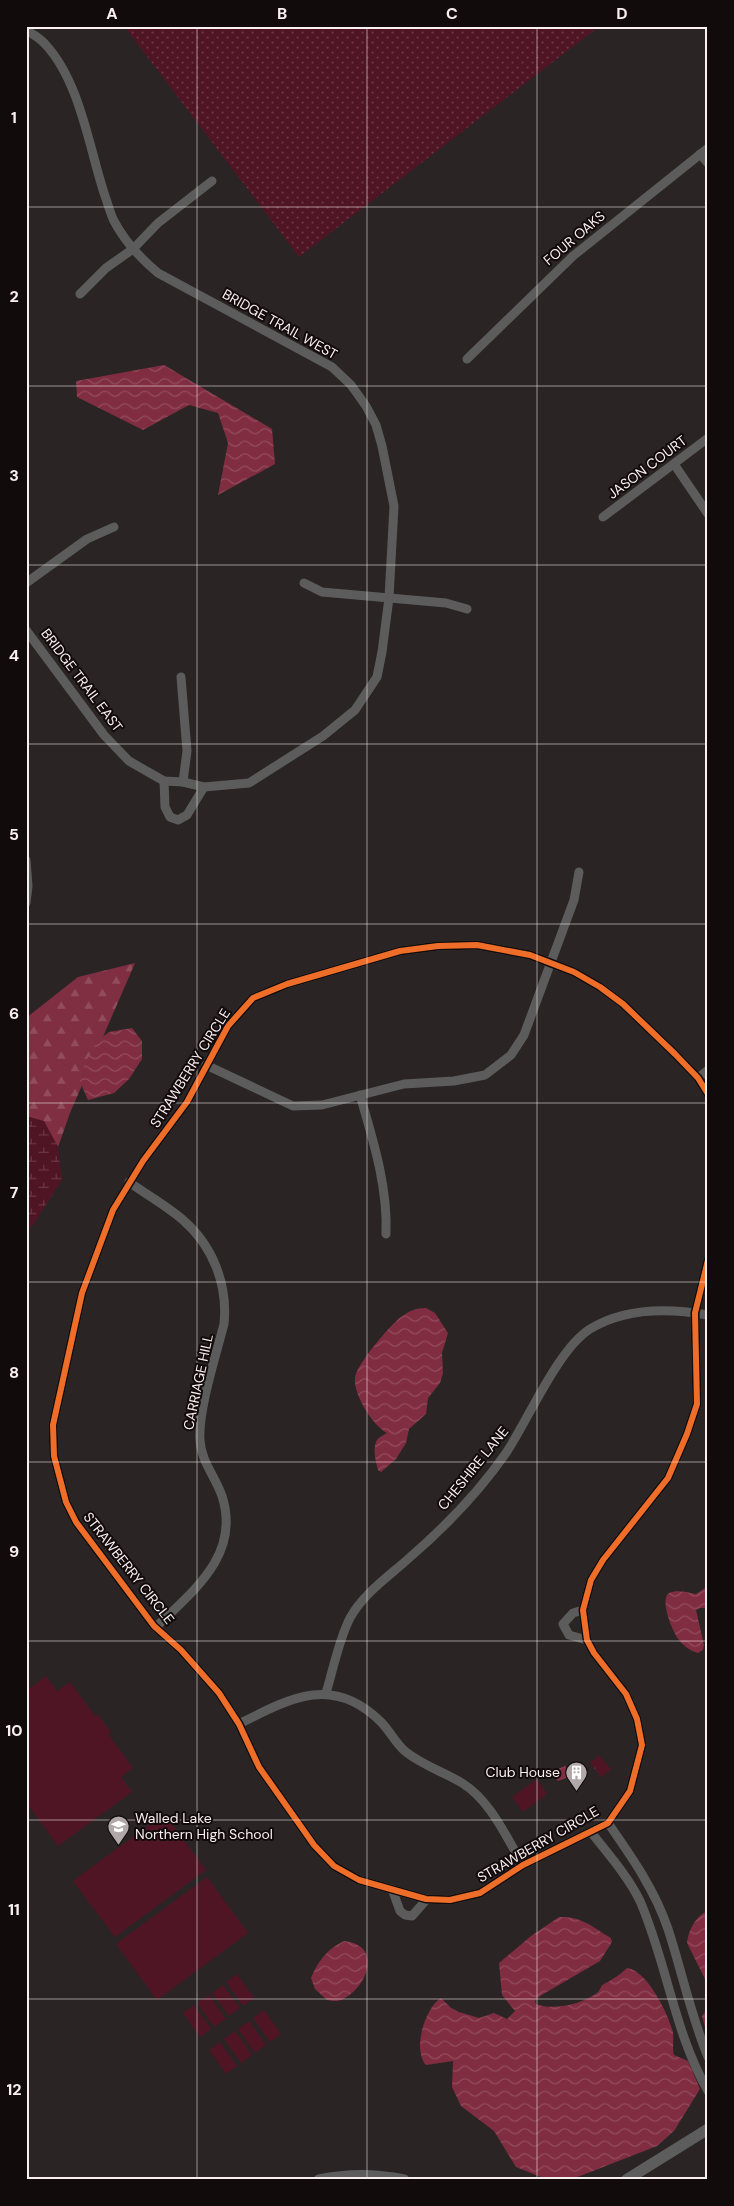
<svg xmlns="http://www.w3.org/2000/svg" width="734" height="2206" font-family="'DM Sans',sans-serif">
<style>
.grass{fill:url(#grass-dots)}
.forest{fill:url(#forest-firs)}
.wetland{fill:url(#wetland-marsh)}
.park{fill:url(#park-tufts)}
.garden{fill:#501525}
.water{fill:url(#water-waves)}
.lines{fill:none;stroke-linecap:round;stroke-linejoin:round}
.minor{stroke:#5c5c5c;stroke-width:9}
.major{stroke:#5d5d5e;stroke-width:11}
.cycleway-casing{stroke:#120b0c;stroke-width:9}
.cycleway{stroke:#ee6e29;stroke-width:6}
.grid{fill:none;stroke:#faeff1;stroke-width:1;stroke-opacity:0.55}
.labels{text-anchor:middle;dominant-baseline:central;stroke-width:4;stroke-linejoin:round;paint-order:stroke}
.street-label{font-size:14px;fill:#faeff1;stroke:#120b0c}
.poi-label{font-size:14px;fill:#faeff1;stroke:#120b0c;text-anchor:end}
.neatline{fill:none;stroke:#faeff1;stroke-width:2}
.grid-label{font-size:16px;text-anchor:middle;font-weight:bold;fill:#faeff1}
</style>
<defs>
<pattern id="grass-dots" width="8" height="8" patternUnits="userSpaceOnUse" patternTransform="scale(1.25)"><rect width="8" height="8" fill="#501525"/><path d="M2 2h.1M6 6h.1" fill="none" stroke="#6a3745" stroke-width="1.8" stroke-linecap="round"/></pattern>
<pattern id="forest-firs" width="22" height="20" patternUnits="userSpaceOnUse" patternTransform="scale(1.25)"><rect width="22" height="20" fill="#7f2f41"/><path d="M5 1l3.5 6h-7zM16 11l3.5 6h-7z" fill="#924d5d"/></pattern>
<pattern id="wetland-marsh" width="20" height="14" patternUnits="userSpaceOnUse" patternTransform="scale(1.25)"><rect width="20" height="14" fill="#501525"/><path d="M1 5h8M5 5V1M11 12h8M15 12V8" fill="none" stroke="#6a3745"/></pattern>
<pattern id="park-tufts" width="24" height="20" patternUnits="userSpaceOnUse" patternTransform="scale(1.25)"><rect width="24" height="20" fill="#501525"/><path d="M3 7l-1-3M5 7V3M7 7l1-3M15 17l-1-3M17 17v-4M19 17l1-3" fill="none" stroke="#6a3745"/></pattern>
<pattern id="water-waves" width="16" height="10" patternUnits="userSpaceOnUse" patternTransform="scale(1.25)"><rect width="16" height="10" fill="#802d41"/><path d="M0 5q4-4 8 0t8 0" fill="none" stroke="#934c5d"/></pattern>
</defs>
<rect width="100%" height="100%" fill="#2a2424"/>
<polygon class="grass" points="124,26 600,26 299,257"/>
<polygon class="forest" points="135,963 70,1113 58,1147 44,1122 26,1116 26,1018 78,977"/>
<polygon class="wetland" points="26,1116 44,1121 58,1147 62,1180 33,1225 26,1230"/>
<polygon class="park" points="599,1755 611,1770 601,1777 590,1763"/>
<g class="garden">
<polygon points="46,1676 57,1691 70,1682 95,1716 98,1715 111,1732 108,1734 133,1768 121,1777 132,1792 58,1846 26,1802 26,1691"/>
<polygon points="537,1779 547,1794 523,1812 512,1797"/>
<polygon points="164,1814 206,1870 115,1937 73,1881"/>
<polygon points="207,1877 248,1933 157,2000 116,1944"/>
<polygon points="237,1974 254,1998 243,2006 226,1982"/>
<polygon points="223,1985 240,2008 229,2016 212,1993"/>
<polygon points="209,1995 226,2019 214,2027 197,2003"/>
<polygon points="194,2005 211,2029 200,2037 183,2013"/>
<polygon points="264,2010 281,2034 270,2042 253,2018"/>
<polygon points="249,2021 266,2045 255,2053 238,2029"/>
<polygon points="235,2031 252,2055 241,2063 224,2039"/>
<polygon points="220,2042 237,2066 226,2074 209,2050"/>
</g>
<g class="water">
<polygon points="164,365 272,429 275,464 218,495 228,443 218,413 189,405 143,430 77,397 76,381"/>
<polygon points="132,1028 142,1041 142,1059 129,1079 114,1093 88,1100 80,1082 84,1065 98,1040 109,1032"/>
<path d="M426,1308l9,5 13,20 -6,20 1,20 -3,10 -12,15 -2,16 -17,15 -3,14 -10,16 -15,13 -3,-2c-2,-7 -6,-23 -1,-30 2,-3 7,-5 10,-7 -14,-7 -34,-39 -32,-55 1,-13 35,-53 46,-61 8,-6 15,-9 25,-9z"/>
<path d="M708,1586v22h-8l-4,2 8,35 -1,5 -5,3c-8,-2 -14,-7 -19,-13 -6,-7 -20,-41 -10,-47 9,-4 19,0 27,1z"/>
<polygon points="565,1766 570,1772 567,1774 568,1777 558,1781 553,1775 558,1769"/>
<path d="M708,1911v74l-21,-42c1,-12 9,-28 21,-32z"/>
<path d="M559,1917c23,-1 33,10 52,21l1,4 -12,19 -60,35 -5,5 1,3c18,7 46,0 61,-11 4,-3 3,-7 7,-9 9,-5 16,-9 23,-16 21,3 41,46 46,64 1,8 -1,16 1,23l14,6 12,28 -26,42 -17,15 -82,32 -27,2 -32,-13 -22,-36 -33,-25 -9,-19 1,-26 -27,4c-14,-16 -1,-57 15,-67l10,10 8,4 20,6 15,-5 13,6 8,-8 -13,-16 -3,-32 32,-27z"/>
<path d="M344,1941c39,4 24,46 -1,58 -5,3 -11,2 -16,1l-12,-11 -4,-11c7,-17 16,-29 33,-37z"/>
<polygon points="708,2008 708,2039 702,2016"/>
</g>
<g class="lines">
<g class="minor">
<path d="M26,30c6,4 14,8 19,14 35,37 44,104 60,152 3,8 5,17 9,25 11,21 26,37 44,52l174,94 19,18 15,21 10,19 6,21 12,60 -5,92 -7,54 -5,25 -22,33 -32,26 -74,47 -45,4 -21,-5 -19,-1 -35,-20 -25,-26 -78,-105"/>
<polyline points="700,154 708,163"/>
<polyline points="80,294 106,268 133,249 158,223 212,181"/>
<polyline points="467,359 573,256 708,148"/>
<polyline points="674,464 708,514"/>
<polyline points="603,517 708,438"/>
<polyline points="26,583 87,539 114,527"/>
<polyline points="304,583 322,592 446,603 467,609"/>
<polyline points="181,677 187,751 183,782"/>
<polyline points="164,781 165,807 170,817 178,820 187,815 204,787"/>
<polyline points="26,860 28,886 26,903"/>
<polyline points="206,1065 293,1106 322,1105 404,1084 454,1081 485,1075 511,1055 524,1035 574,900 579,872"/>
<polyline points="698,1078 708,1070"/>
<polyline points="708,1094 698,1078 675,1054 623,1004 600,987 574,972 530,955 477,945 438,946 400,951 287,984 253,998 228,1026 187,1102 143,1161 113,1210 82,1293 53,1425 54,1456 66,1502 76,1522 154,1626 181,1650 219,1693 239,1724 259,1767 314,1845 334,1866 359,1880 426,1899 450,1900 480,1893 523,1865 608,1823 630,1791 642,1745 637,1719 626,1694 594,1653 587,1640 583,1610 591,1580 603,1560 668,1478 687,1434 697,1404 695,1313 708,1260"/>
<path d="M360,1095c13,45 28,92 26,139"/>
<path d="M129,1182c18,13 38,24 54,38 30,26 45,65 41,104 -8,31 -26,87 -24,116 1,21 15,36 22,56 19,59 -29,95 -66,131"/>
<polyline points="583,1610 573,1613 563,1624 569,1635 587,1640"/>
<path d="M326,1693c7,-23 13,-54 24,-75 14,-25 38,-41 58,-59 36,-31 71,-67 98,-106 22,-33 52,-104 84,-124 34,-21 79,-21 118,-14"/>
<path d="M239,1724c51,-26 94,-50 142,-2 9,9 15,22 25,30 16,13 38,20 56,31 29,18 44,54 61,82"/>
<path d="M608,1823c23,33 47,67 60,106 14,43 23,87 40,128"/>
<path d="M591,1832c17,22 37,44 49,69 27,62 34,131 68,190"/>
<polyline points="392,1889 400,1911 405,1915 412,1916 427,1899"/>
</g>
<g class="major">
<path d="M319,2180c29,-6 56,-6 85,0"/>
<polyline points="626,2180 708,2129"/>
</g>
<defs>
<polyline id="cycleway" points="708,1094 698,1078 675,1054 623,1004 600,987 574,972 530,955 477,945 438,946 400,951 287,984 253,998 228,1026 187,1102 143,1161 113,1210 82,1293 53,1425 54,1456 66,1502 76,1522 154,1626 181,1650 219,1693 239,1724 259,1767 314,1845 334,1866 359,1880 426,1899 450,1900 480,1893 523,1865 608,1823 630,1791 642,1745 637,1719 626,1694 594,1653 587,1640 583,1610 591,1580 603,1560 668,1478 687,1434 697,1404 695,1313 708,1260"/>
</defs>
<use href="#cycleway" class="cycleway-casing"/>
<use href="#cycleway" class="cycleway"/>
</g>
<path class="grid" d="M197,26v2154M367,26v2154M537,26v2154M26,207h682M26,386h682M26,565h682M26,744h682M26,924h682M26,1103h682M26,1282h682M26,1462h682M26,1641h682M26,1820h682M26,1999h682"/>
<defs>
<symbol id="building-pin" viewBox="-11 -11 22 30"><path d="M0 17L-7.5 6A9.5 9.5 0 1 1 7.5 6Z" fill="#b1a8a9" stroke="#120b0c"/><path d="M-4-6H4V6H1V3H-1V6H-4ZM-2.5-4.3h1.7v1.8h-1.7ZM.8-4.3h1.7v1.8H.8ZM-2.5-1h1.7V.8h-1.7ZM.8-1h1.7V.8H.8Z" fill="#fff"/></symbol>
<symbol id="school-pin" viewBox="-11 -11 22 30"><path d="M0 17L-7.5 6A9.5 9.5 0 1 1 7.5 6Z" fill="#b1a8a9" stroke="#120b0c"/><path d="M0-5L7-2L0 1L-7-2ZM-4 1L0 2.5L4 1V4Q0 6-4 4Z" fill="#fff"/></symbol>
</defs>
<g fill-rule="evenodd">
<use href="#building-pin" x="564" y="1760" width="25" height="34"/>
<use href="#school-pin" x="106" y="1814" width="25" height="34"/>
</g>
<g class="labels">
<g class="street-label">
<text transform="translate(574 238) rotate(-40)">FOUR OAKS</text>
<text transform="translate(280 324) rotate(29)">BRIDGE TRAIL WEST</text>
<text transform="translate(647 467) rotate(-37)">JASON COURT</text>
<text transform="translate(82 680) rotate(53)">BRIDGE TRAIL EAST</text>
<text transform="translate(190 1068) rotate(-58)">STRAWBERRY CIRCLE</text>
<text transform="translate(198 1382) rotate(-78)">CARRIAGE HILL</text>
<text transform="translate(473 1468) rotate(-51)">CHESHIRE LANE</text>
<text transform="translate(129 1568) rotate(52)">STRAWBERRY CIRCLE</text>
<text transform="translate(538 1844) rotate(-30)">STRAWBERRY CIRCLE</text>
</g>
<g class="poi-label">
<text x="560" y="1772">Club House</text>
<text x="135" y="1818" text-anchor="start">Walled Lake<tspan x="135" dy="16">Northern High School</tspan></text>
</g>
</g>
<rect width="734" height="2206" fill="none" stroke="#120b0c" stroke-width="55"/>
<rect x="28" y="28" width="678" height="2150" class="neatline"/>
<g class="grid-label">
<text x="112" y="19">A</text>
<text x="282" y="19">B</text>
<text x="452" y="19">C</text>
<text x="622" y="19">D</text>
<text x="14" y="123">1</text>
<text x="14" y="302">2</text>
<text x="14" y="481">3</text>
<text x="14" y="661">4</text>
<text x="14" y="840">5</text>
<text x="14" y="1019">6</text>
<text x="14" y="1198">7</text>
<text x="14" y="1378">8</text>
<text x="14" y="1557">9</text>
<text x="14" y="1736">10</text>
<text x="14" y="1915">11</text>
<text x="14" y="2095">12</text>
</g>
</svg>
